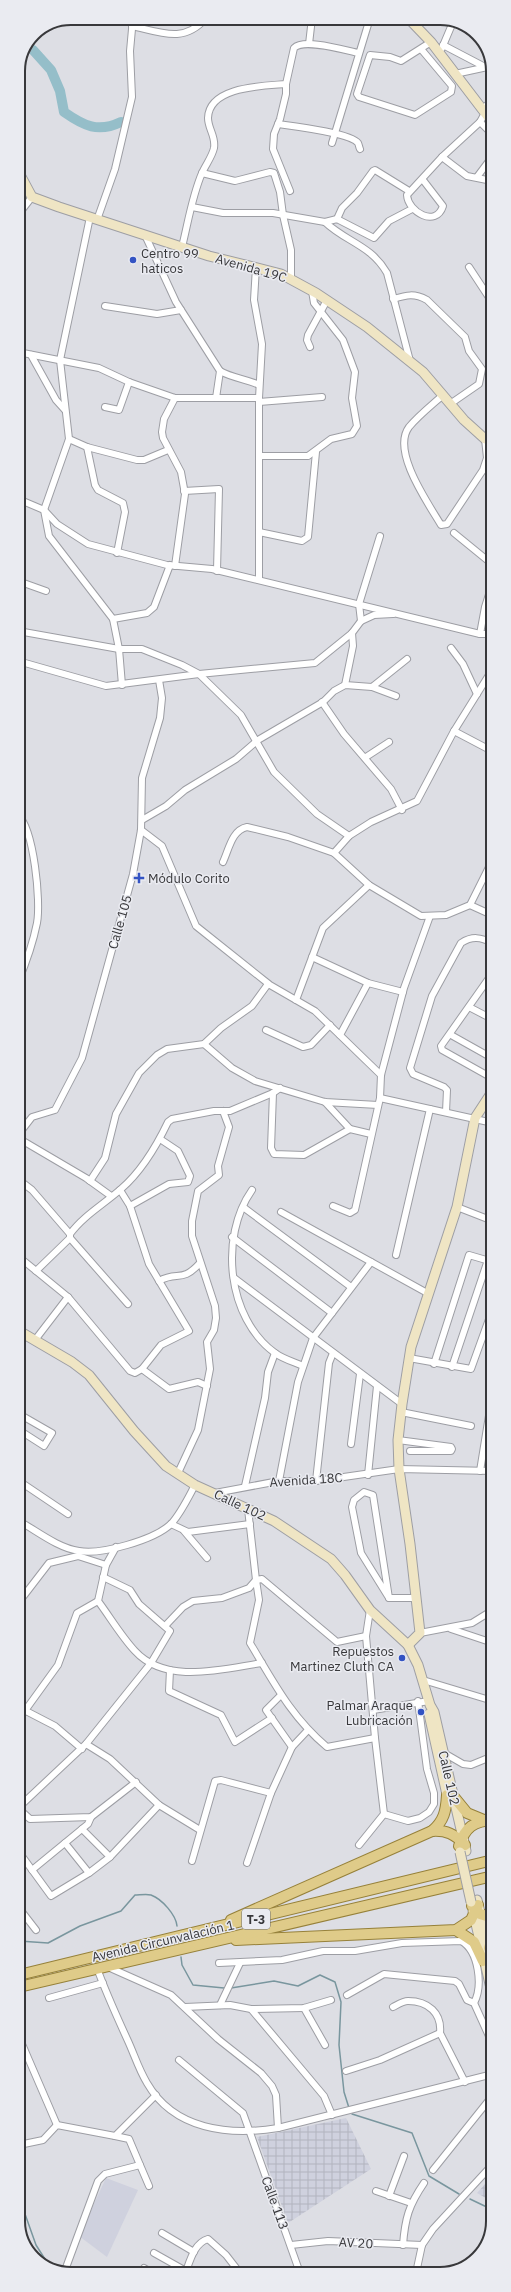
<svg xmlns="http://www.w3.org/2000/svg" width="511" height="2292" font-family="'IBM Plex Sans',sans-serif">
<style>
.industrial{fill:url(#industrial-grid)}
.built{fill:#cfd1de}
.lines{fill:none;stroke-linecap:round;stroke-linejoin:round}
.stream{stroke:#79969e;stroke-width:1.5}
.river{stroke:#95bec9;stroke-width:10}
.street-casing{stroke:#9d9ea4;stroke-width:8}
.secondary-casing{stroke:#9d9ea4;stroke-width:11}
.primary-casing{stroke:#96813a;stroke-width:12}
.street{stroke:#fff;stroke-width:6}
.secondary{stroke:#efe5c4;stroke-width:9}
.primary{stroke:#dfcb89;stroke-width:10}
.secondary-bridge-casing{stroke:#9d9ea4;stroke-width:11;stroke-linecap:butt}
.secondary-bridge{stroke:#efe5c4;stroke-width:9}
.poi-dot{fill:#3353c3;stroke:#eaebf1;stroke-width:1.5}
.labels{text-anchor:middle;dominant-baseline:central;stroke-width:3;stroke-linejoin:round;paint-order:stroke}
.shield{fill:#eaebf1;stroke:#6d6e72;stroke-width:1}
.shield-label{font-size:12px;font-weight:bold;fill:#38383b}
.poi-label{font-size:13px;fill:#38383b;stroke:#eaebf1;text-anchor:start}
.street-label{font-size:13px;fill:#38383b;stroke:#eaebf1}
.rim{fill:none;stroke:#38383b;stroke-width:2}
</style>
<defs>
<pattern id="industrial-grid" width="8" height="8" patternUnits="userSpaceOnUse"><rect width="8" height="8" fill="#cfd1de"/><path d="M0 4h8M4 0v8" fill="none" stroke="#b2b4bf"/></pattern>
</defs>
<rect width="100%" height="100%" fill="#dddee4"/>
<g class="industrial">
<polygon points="346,2118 371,2169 288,2223 257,2137"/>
<polygon points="493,2175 493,2201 491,2201 477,2193"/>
</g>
<polygon class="built" points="106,2178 138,2190 107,2257 79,2236"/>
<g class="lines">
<g class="stream">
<path d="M19,1941l29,2 32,-17 41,-15 14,-16c4,0 12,-1 16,0 11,4 25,20 26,31"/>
<polyline points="181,1957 182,1965 193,1985 224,1988"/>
<polyline points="231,1988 274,1981 298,1986 320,1975 335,1982 341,2002 339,2045 344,2092 349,2108"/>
<polyline points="352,2114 412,2133 429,2176 459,2194"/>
<polyline points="470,2199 493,2210"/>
<polyline points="19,2203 25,2214 36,2245 50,2267"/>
</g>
<path class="river" d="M33,50l18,20 9,21 4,21c20,14 34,21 57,10"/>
<defs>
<g id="street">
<path d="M132,26c28,6 52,18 74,-8"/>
<polyline points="309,44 312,18"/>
<polyline points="443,45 485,67"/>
<polyline points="442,48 453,22"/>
<polyline points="421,49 452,86 451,92 415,115 359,97 357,94 370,55 390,57 401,61 431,42"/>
<polyline points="27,50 35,33"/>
<polyline points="455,74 492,66"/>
<polyline points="286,84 286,94 280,119 274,134 273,149 290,191"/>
<polyline points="482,109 492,101"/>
<polyline points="480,122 492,134"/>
<path d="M278,124c14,2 73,9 80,19 1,2 1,4 2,6"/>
<polyline points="332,143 370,18"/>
<polyline points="442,157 467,176 492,181"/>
<polyline points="202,173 235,181 270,172 274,173 280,192 283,215 291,250 291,280"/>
<polyline points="477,177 492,157"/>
<path d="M423,180l20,26c-7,22 -35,6 -36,-11l35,-38 38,-35 5,-9"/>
<path d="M192,207l31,6h50l52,9c21,20 46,23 62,51l23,88"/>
<polyline points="18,215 32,197"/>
<polyline points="90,217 60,360 69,439 44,510 49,536 113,619 119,649 122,685"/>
<polyline points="337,219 342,208 357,193 373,171 375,170 409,191"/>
<polyline points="97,220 115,169 132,97 130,51 133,18"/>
<polyline points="325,222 337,219 374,238 389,221 412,209"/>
<path d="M145,235l31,67 44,69c12,7 27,8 39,14"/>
<path d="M182,247c6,-24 10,-51 20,-74 4,-9 10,-16 12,-25 2,-12 -6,-19 -6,-30 1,-32 56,-32 78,-34l8,-36c10,-10 50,2 65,5"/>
<polyline points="256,267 254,300 262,344 259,398 259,580"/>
<polyline points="469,267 492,302"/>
<path d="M393,299c14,-4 21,-6 34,1l38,37 4,14 13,18 -3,15 -29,20"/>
<polyline points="105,306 157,314 181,310"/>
<polyline points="310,347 307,340 308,335 327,300"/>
<polyline points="18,352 99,368 129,382 175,398 259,398"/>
<polyline points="31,355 56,400 65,410"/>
<path d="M443,395c-11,10 -24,20 -34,32 -18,24 19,76 32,98l6,-1 36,-54 4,-12 -2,-19"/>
<polyline points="175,398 164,419 162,432 163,438 181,472 185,494 175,566"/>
<polyline points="216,398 220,371"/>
<polyline points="259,402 322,397"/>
<polyline points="105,407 119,410 129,382"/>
<polyline points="69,439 87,447 137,460 144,460 168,450"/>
<polyline points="87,447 95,485 98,490 123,503 125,512 117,553"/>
<polyline points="259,456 308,456 331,439 352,434 357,426 352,398 355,372 343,340 314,303 312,291"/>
<polyline points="184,491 219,489 217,571"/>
<polyline points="18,499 44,510 57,524 88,544 167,565 212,569 480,634 492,634"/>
<polyline points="259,532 302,541 308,537 316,452"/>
<polyline points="454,533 492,564"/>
<polyline points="18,581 46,591"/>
<polyline points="113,619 147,613 154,607 170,565"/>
<polyline points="361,621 359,604 380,536"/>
<polyline points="18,631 119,649 142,649 182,665 199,674 241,715 274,772 317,814 349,836"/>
<polyline points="480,634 485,607 492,585"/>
<polyline points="451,648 463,664 477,694"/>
<polyline points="18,661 106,686 199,674 315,663 352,633 361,621 374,615 393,614"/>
<polyline points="345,685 353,646 352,633"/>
<polyline points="372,687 396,696"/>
<polyline points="322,702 344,734 391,789 402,810"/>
<polyline points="454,731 492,751"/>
<polyline points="366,757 389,742"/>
<path d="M18,815c16,14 23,87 19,108 -4,20 -11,40 -19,59"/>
<polyline points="142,820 166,806 185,790 236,759 258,740 323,702 334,691 345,685 372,687 407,659"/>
<polyline points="141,830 162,846 196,926 270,985 315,1011 381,1075"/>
<polyline points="334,853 349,836 371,822 417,801 454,731 492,670"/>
<path d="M223,862c6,-13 9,-32 24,-35l41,10 46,16 35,32 52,31 25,-1 24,-10 22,-44"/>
<polyline points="470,905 492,915"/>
<polyline points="312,957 368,983 403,992"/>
<polyline points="492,978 489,978 441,1046 442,1050 492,1078"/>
<polyline points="296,1000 323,928 369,885"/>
<polyline points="469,1007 492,1019"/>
<polyline points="266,1030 303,1047 311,1045 330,1025"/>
<polyline points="340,1035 368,983"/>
<polyline points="451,1035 492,1058"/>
<polyline points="204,1044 232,1068 255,1081 325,1102 378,1105"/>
<polyline points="273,1093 271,1148 274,1154 304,1155 350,1129 371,1134"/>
<polyline points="380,1098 493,1123"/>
<polyline points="325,1102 350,1129"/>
<path d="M446,1112l1,-22 -3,-3 -31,-13 -3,-6 22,-72 29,-53c11,-7 20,-6 31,0"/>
<polyline points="18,1135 32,1117 55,1110 82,1058 133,874 141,830 142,778 160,718 162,698 159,680"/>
<polyline points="18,1138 86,1178 111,1196"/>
<polyline points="19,1180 32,1190 70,1234 70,1238 128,1304"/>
<polyline points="90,1181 105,1158 116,1114 139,1073 157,1055 167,1049 204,1044 221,1028 252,1006 268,984"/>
<polyline points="120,1190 130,1206 169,1184 188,1182 190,1176 178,1151 160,1139"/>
<path d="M252,1190c-33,47 -25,128 23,163 8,6 19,9 28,13"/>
<polyline points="130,1206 149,1264 189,1331 161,1345 142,1369"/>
<polyline points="333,1206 350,1213 355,1210 380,1098 381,1075 404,988 430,916"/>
<polyline points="243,1207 351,1287"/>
<polyline points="457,1207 493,1221"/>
<polyline points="281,1212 429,1294"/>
<path d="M70,1234c13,-18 34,-30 51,-45 21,-18 35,-42 47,-67l4,-3 42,-8h16l43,-18 7,-5"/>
<polyline points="232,1237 332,1313"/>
<polyline points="396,1255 430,1109"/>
<polyline points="19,1257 68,1297 130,1371 135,1373 142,1369 169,1389 198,1382 207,1386"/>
<polyline points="36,1271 70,1238"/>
<polyline points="234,1278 402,1404"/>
<path d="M159,1281c19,-11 22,3 41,-18"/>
<polyline points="35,1340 68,1297"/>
<polyline points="409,1358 471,1369 493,1308"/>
<polyline points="434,1364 469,1255 493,1262"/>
<polyline points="452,1367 488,1260"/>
<polyline points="401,1412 471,1426"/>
<polyline points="19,1414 52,1433 44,1446 19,1430"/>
<polyline points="398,1440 451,1447 452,1449 451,1451 410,1451"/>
<polyline points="351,1444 360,1374"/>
<polyline points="480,1471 493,1391"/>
<polyline points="178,1473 198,1430 210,1369 207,1342 214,1330 216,1318 215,1306 192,1236 192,1221 198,1191 219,1175 218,1166 229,1127 223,1111"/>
<polyline points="368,1475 377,1386"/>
<polyline points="19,1481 68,1514"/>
<polyline points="279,1481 298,1382 313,1338 371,1262"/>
<polyline points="316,1481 329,1363 333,1353"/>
<polyline points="245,1486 265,1398 268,1372 275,1353"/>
<polygon points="364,1492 373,1495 389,1598 361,1553 352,1507 354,1500"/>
<polyline points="215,1493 279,1481 316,1481 399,1469 493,1471"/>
<polyline points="248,1509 256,1580 262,1579 337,1642 366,1636"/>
<path d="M19,1521c18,10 39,27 60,30 22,4 75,-11 92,-27 10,-11 17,-26 24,-39"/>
<polyline points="171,1524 188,1532 250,1524"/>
<polyline points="184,1531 207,1558"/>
<path d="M116,1547l-10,18 -8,36c12,16 23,35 37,50 31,34 87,18 127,12"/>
<path d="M256,1580l3,20 -9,43c23,38 41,74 77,104l48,-9"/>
<polyline points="389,1598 416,1598"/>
<polyline points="19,1602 49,1563 78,1556 106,1565"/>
<polyline points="165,1626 183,1607 193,1601 222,1598 249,1588 256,1580"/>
<polyline points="451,1629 493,1643"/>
<polyline points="420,1633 472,1623 493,1610"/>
<polyline points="170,1670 169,1691 221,1715 235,1742 272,1718"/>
<polyline points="423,1680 493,1701"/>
<polyline points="280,1696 266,1710 292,1747"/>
<polyline points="373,1710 429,1701"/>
<polyline points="26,1711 55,1726 82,1749"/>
<polyline points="19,1719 58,1665 77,1613 98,1601"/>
<polyline points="86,1744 110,1759 159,1805 200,1830"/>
<polyline points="444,1753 463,1764 471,1765 493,1756"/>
<polyline points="19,1807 86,1744 151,1663 170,1631 139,1604 130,1590 103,1577"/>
<polyline points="19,1809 30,1819 91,1817 136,1782"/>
<polyline points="384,1814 408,1821 420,1818 429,1812 434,1804 434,1793 427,1769 418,1701"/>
<polyline points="82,1829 110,1857"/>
<polyline points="65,1843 89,1873"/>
<polyline points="359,1845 384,1814 375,1738 366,1636 370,1610"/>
<polyline points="19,1852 51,1896 89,1873 110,1857 159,1805"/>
<polyline points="192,1861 215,1781 221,1780 271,1793"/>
<polyline points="247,1863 271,1793 292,1747 308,1730"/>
<polyline points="32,1870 88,1824 91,1817"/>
<polyline points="19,1908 36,1930"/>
<path d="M219,1963l63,-3 41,-9h32l47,-8 59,-2c18,10 22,45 13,62"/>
<polyline points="108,1967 171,1995 218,2039 261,2073 272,2086 276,2095 278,2128"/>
<path d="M97,1968c9,25 20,49 31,73 6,13 11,29 19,42 27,47 82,53 131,45l215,-54"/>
<polyline points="347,1995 384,1974 455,1981 459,1984 467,2000 474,2003 493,2045"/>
<polyline points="49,1998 103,1983"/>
<polyline points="220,2005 240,1963"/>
<polyline points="185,2007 230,2005 251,2009 324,2096 332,2115"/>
<path d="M393,2007c4,-2 10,-6 15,-6 20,0 34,12 32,32"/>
<polyline points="304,2008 325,2045"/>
<polyline points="251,2009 304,2008 331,2000"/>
<polyline points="19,2037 57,2125"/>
<polyline points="179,2060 243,2113 300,2273"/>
<polyline points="346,2071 380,2060 440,2033 465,2082"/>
<polyline points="19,2119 19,2145"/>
<polyline points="19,2145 43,2140 57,2125 115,2136 156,2095"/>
<polyline points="140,2165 149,2186"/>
<polyline points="433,2170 493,2095"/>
<polyline points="376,2191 411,2203"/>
<polyline points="389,2196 404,2156"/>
<polyline points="162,2233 194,2252"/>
<polyline points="291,2245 328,2241 422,2245"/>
<path d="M403,2245c2,-27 6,-40 21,-62"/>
<polyline points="154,2253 186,2271"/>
<polyline points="144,2268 154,2274"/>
<polyline points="64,2273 98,2181 105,2174 140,2165 129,2139 115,2136"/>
<polyline points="416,2273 422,2245 433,2229 493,2164"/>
<path d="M185,2274c5,-13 9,-31 23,-35l18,16 14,18"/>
</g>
<g id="secondary">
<polyline points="408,18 431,42 492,122"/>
<polyline points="18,171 32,197 59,207 209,256 281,274 316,293 367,327 423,372 464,420 485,439 492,439"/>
<polyline points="19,1331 72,1362 89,1375 134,1431 166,1466 195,1485 274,1521 331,1559 345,1575 370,1610 408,1645 418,1665 430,1705 434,1712 466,1851"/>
<polyline points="408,1645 420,1633 410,1544 399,1469 398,1440 402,1404 411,1347 457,1207 475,1118 492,1092"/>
<polyline points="429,1714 448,1799"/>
<polyline points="477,1900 493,1964"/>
<polyline points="473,1911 493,1997"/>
</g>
<g id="primary">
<polyline points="454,1797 467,1813 484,1820"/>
<path d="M432,1831c14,-1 23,3 33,14"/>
<path d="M459,1846c6,-19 15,-25 34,-26"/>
<polyline points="472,1906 480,1914 493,1918"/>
<path d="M231,1920l201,-89c12,-10 14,-20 15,-36"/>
<polyline points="456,1930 474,1942 483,1961"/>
<polyline points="236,1940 456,1930 471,1920 478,1905"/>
<polyline points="489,1948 493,1934"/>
<polyline points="19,1975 493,1860"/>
<polyline points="19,1987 493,1876"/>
</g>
</defs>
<use href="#street" class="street-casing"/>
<use href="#secondary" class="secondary-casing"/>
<use href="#primary" class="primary-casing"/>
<use href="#street" class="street"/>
<use href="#secondary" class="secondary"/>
<use href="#primary" class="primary"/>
<defs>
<polyline id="secondary-bridge" points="460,1852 471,1902"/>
</defs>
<use href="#secondary-bridge" class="secondary-bridge-casing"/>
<use href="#secondary-bridge" class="secondary-bridge"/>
</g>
<g class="poi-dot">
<circle cx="133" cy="260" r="4"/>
<path d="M137 872h4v4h4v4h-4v4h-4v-4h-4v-4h4z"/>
<circle cx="402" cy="1658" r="4"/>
<circle cx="421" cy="1712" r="4"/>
</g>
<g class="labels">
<rect class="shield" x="242" y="1909" width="28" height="20" rx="3"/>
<g class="shield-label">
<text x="256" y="1919">T-3</text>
</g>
<g class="poi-label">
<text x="141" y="253">Centro 99<tspan x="141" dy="15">haticos</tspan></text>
<text x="148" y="878">Módulo Corito</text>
<text x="394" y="1651" text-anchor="end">Repuestos<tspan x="394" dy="15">Martinez Cluth CA</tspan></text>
<text x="413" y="1705" text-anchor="end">Palmar Araque<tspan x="413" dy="15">Lubricación</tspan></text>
</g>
<g class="street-label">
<text transform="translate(251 268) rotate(16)">Avenida 19C</text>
<text transform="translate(120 922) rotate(-74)">Calle 105</text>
<text transform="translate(306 1480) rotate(-4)">Avenida 18C</text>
<text transform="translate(240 1505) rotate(25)">Calle 102</text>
<text transform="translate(449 1778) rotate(77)">Calle 102</text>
<text transform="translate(163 1941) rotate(-13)">Avenida Circunvalación 1</text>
<text transform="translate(275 2203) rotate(70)">Calle 113</text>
<text transform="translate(356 2243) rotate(3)">AV 20</text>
</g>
</g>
<path d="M0 0H511V2292H0ZM71 25H440A46 46 0 0 1 486 71V2221A46 46 0 0 1 440 2267H71A46 46 0 0 1 25 2221V71A46 46 0 0 1 71 25Z" fill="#eaebf1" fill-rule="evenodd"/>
<path class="rim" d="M71 25H440A46 46 0 0 1 486 71V2221A46 46 0 0 1 440 2267H71A46 46 0 0 1 25 2221V71A46 46 0 0 1 71 25Z"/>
</svg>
